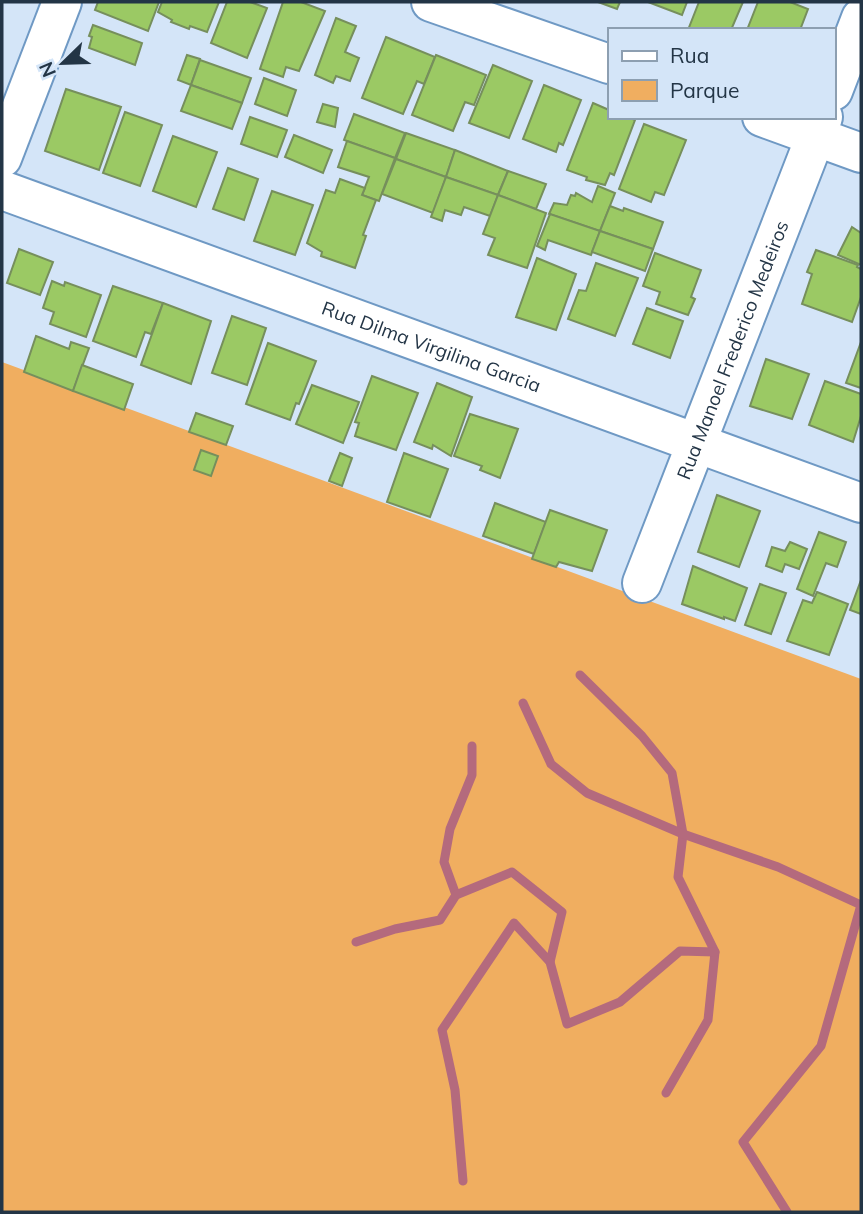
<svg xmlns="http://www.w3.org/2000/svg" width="863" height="1214" font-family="Mulish,sans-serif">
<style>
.green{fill:#f0ae60}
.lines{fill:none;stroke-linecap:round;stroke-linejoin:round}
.stream{stroke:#b46a7d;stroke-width:9}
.building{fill:#9bc964;stroke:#768f5c;stroke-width:2}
.minor-casing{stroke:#6f99c4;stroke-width:42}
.minor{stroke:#fff;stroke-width:38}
.labels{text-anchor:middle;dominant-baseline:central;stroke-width:5;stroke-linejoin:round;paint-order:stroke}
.street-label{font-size:19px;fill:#233546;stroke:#d4e5f8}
</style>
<rect width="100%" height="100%" fill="#d4e5f8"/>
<polygon class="green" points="2,362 861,679 861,1212 2,1212"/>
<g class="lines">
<g class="stream">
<polyline points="580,675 642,736 672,773 683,834 678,877 715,952 708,1020 666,1093"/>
<polyline points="523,703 551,764 587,793 683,834 778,867 861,905 821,1046 743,1142 787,1212"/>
<polyline points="456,895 444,862 450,829 472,775 472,746"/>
<polyline points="356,942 395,929 440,920 456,895 512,872 562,912 550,962"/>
<polyline points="463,1181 455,1090 442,1030 514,923 550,962 567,1024 620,1002 680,951 715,952"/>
</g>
</g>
<g class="building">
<polygon points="98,2 159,2 148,31 95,10"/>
<polygon points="162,2 219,2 207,32 190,26 189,29 171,22 172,20 158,12"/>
<polygon points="227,2 250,2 267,8 247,58 211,43"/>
<polygon points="283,2 301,2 325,11 299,71 286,67 283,77 260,69"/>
<polygon points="598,2 620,2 617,9"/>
<polygon points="648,2 687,2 682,15"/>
<polygon points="699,2 743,2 731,30 688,30"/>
<polygon points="758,2 790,2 808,9 800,30 747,30"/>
<polygon points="336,18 356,26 345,52 359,58 350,81 336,76 333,83 315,75"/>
<polygon points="93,25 142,43 135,65 89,48 92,37 89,36"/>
<polygon points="386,37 435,57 424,84 417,81 403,114 362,98"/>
<polygon points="187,55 200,59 191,85 178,80"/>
<polygon points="436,55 486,75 474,105 465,102 453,131 412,115"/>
<polygon points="200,60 251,78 242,103 191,85"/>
<polygon points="493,65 532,81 509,138 469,123"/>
<polygon points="264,78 296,90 287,116 255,104"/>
<polygon points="191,85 242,103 232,129 181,111"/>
<polygon points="544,85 581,100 563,145 559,143 556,152 523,139"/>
<polygon points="66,89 121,107 99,170 45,151"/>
<polygon points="593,103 609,110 609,117 628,117 635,120 614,175 610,173 605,185 586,180 587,177 567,170"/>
<polygon points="323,104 338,108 335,127 317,122"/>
<polygon points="125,112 162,125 140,186 103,173"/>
<polygon points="354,114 405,133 395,158 344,140"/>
<polygon points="250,117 287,130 277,157 241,144"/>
<polygon points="644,124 686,140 664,195 655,192 651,202 619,189"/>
<polygon points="406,133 455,150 446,177 396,159"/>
<polygon points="294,135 332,150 323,173 285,157"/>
<polygon points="173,136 217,152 196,207 153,191"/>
<polygon points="347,141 395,158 379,201 362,195 369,177 338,167"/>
<polygon points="455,150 508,171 498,195 446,177"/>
<polygon points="396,159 446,177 433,213 382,194"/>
<polygon points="228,168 258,179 244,220 213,209"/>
<polygon points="508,171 546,184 536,209 498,195"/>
<polygon points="446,177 498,195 490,216 464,207 461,215 445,210 442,221 431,217"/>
<polygon points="340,179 365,188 362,195 376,200 363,235 366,236 355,268 321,256 322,252 307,243 326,190 335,193"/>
<polygon points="598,186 615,193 600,231 549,214 554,203 567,205 571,195 575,196 576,193 592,202"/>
<polygon points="272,191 313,205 295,255 254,241"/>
<polygon points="498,195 546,213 527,268 488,255 495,238 483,234"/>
<polygon points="610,206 623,211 624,208 663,222 653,249 600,231"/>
<polygon points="550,214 600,231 591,255 548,240 545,250 537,246"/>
<polygon points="852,227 861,233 861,265 838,255"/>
<polygon points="600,231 653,249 645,271 592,252"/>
<polygon points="19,249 53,262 40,295 7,283"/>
<polygon points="816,250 858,265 857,267 861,269 861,297 852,322 802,304 812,274 807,272"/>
<polygon points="655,253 701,270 691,297 695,299 688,315 656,304 660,292 643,286"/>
<polygon points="537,258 576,274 556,330 516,317"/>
<polygon points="596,263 638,278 615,336 568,319 579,290 586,291"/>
<polygon points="52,281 64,286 65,282 101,295 86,337 50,324 54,312 43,308"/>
<polygon points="113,286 163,303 151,334 145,332 136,357 93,341"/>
<polygon points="163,303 211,321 191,384 141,365"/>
<polygon points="647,308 683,321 670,358 633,344"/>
<polygon points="232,316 266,328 247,385 212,373"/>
<polygon points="36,336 69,349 71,342 89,348 73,391 24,372"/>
<polygon points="861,342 861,388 846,383"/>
<polygon points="268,343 316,361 299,404 296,403 290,420 246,404"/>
<polygon points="766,359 809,374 792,419 750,406"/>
<polygon points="82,365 133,384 124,410 73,391"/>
<polygon points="372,376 418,393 396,450 355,436 359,423 355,422"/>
<polygon points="825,381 861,394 861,416 853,442 809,425"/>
<polygon points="437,383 472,397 451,456 433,445 432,449 414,442"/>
<polygon points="312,385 359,402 343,443 296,424"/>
<polygon points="196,413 233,426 226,445 189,432"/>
<polygon points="470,414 518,429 500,478 480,470 482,466 454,456"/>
<polygon points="201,450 218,456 211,476 194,470"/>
<polygon points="340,453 352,458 342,486 329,481"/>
<polygon points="404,453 448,469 430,517 387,502"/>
<polygon points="717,495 760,511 739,567 698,552"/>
<polygon points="495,503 546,522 534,554 483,536"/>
<polygon points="550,510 607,530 592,571 559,562 556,567 532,559"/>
<polygon points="819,532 846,542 837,567 826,563 813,596 797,589"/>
<polygon points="790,542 807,549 799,569 785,564 782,572 766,566 772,547 785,551"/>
<polygon points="693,566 747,588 735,621 724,617 724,619 682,604"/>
<polygon points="861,580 861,614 850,610"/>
<polygon points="760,584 786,593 771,634 745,625"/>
<polygon points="817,592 848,604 829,655 787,641 803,600 812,603"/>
</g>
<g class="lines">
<defs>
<g id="minor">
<polyline points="431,2 609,64"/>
<polyline points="833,91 861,18"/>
<polyline points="762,117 861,153"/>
<polyline points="2,158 62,2"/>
<path id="s1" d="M2,190l859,313"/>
<path id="s2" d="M642,583l181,-466"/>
</g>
</defs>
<use href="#minor" class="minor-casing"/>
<use href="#minor" class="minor"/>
</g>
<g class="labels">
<g class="street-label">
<text stroke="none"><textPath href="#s1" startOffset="457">Rua Dilma Virgilina Garcia</textPath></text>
<text stroke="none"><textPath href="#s2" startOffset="250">Rua Manoel Frederico Medeiros</textPath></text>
</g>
</g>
<rect width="863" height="1214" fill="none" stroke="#233546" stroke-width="7"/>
<rect x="608" y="28" width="228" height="91" fill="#d4e5f8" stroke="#8d9fb1" stroke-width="2"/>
<rect x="622" y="51" width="35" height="10" fill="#ffffff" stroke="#8d9fb1" stroke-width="2"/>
<text x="670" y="63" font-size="21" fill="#233546">Rua</text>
<rect x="622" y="80" width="35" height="21" fill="#f0ae60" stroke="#8d9fb1" stroke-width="2"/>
<text x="670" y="98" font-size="21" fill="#233546">Parque</text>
<g transform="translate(63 63) rotate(247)" stroke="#d4e5f8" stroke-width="5" paint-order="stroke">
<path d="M0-5L12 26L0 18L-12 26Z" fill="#233546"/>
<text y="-10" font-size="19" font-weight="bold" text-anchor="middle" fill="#233546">N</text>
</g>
</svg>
